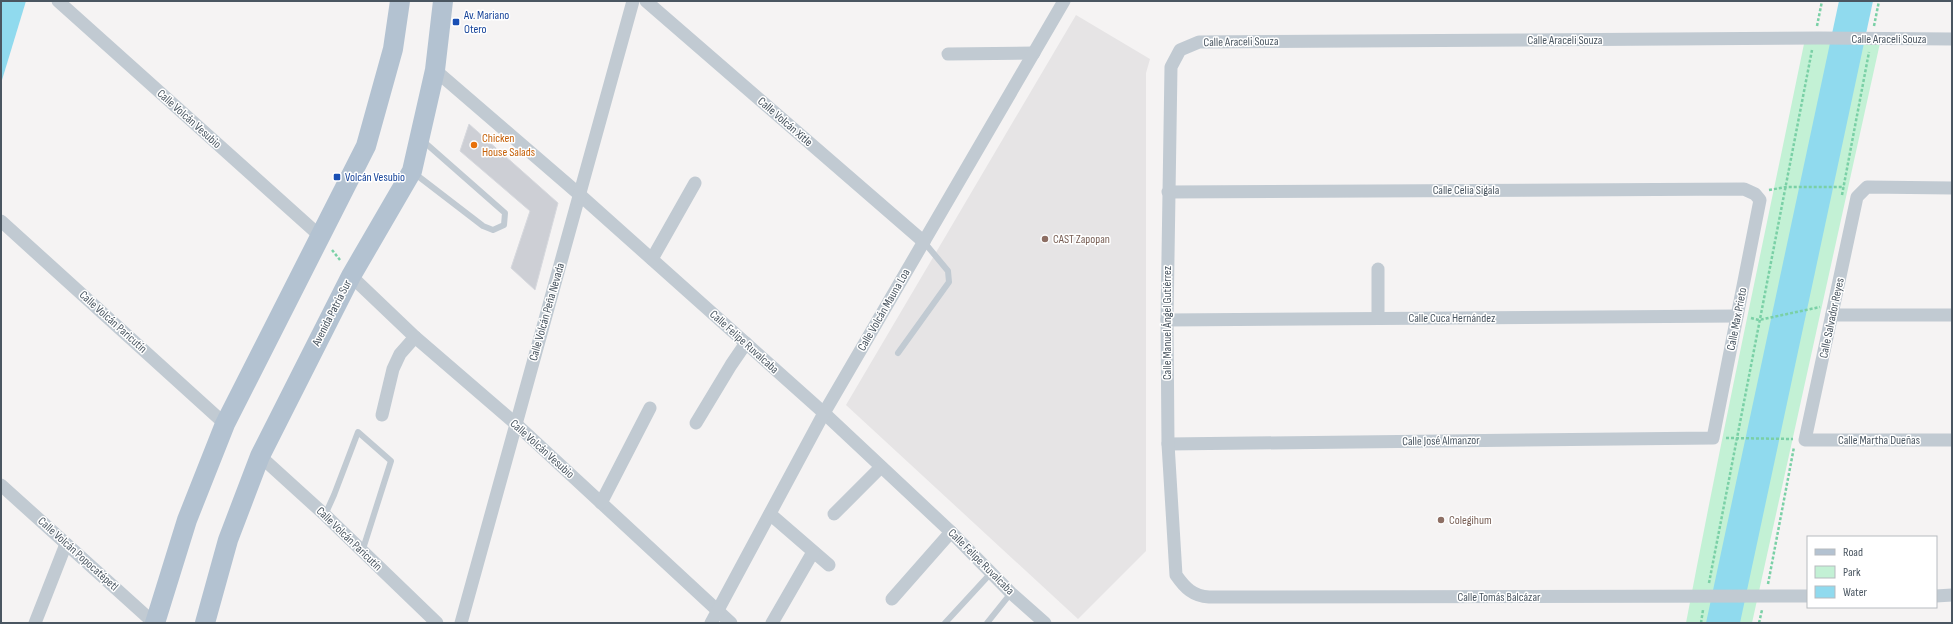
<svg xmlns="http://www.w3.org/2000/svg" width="1953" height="624" font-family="'Sofia Sans Condensed',sans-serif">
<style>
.education{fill:#e6e4e5}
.green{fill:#c3f1d5}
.water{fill:#90daee}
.building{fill:#cdcfd5;stroke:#d7d9de}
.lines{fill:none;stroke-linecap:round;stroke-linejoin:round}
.path{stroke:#7ad0a6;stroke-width:2.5;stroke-dasharray:3 2;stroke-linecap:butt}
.service{stroke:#c1cad2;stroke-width:6}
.minor{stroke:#c1cad2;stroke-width:13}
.primary{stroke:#b3c2d1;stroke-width:20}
.transit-dot{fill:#1a4fb4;stroke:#fff;stroke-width:1.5}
.food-dot{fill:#e8710a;stroke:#fff;stroke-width:1.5}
.education-dot{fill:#8d6e63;stroke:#fff;stroke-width:1.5}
.labels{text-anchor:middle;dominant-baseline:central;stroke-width:3;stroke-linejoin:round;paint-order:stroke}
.transit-label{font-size:12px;fill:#164399;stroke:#fff;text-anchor:start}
.street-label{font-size:12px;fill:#4a5661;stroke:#fff}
.food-label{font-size:12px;fill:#c56008;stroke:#fff;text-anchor:start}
.education-label{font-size:12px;fill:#785e54;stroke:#fff;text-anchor:start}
</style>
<rect width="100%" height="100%" fill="#f5f3f3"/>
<polygon class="education" points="1076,15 1150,59 1146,73 1146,551 1078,619 846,405"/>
<path class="green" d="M1805,39l75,4 -128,580h-66c37,-195 79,-389 119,-584z"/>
<g class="water">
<polygon points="1,1 26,1 2,80 1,79"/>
<polygon points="1839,1 1873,1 1740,623 1706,623"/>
</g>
<polygon class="building" points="469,124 558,203 535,290 511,268 530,211 460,151"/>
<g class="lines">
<g class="path">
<polyline points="1817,26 1822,1"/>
<polyline points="1874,26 1879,1"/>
<polyline points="1769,190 1786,187 1844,187"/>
<polyline points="1842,195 1869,52"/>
<polyline points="332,250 340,260"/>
<polyline points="1751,318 1759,320 1820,307"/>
<polyline points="1726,438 1793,439"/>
<polyline points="1709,583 1812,50"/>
<polyline points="1768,584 1794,447"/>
<polyline points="1701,623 1703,610"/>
<polyline points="1759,623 1762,610"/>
</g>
<g class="service">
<polyline points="414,173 483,226 493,230 504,225 505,213 422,140"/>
<polyline points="898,353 949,282 948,271 924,242"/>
<polyline points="325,515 334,495 358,432 391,461 362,552"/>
<polyline points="945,623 991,573"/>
<polyline points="987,623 1011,593"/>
</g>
<g class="minor">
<polyline points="58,1 320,236"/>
<polyline points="646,1 924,242"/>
<polyline points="948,54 1034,53"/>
<polyline points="435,70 580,195 824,413 951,532 1011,593 1045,623"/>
<polyline points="1952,188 1867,187 1857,197 1805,440 1952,440"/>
<polyline points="1168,192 1744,189 1755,194 1760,200 1713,438 1168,444"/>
<polyline points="1,221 225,424"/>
<polyline points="652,259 695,183"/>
<polyline points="351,276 415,337 516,424 731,623"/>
<polyline points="1832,315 1952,315"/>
<polyline points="1378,318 1378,269"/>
<polyline points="1167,320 1737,316"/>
<polyline points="382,415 393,369 400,354 415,337"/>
<polyline points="696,423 731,365 746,343"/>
<polyline points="260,456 325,515 437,623"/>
<polyline points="1,485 154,623"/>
<polyline points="601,503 650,408"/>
<polyline points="770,514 829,565"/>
<polyline points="834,514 881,467"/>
<path d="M1808,596l-599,1c-16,-1 -24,-9 -33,-22l-8,-131 -1,-124 4,-253 9,-17 19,-8 620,-4 133,1"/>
<polyline points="1936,596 1952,595"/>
<polyline points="892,599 951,532"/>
<polyline points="35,623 66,544"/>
<polyline points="461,623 633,1"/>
<polyline points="711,623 824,413 1064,1"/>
<polyline points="772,623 813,552"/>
</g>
<g class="primary">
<polyline points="155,623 187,520 225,424 366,146 393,49 400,1"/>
<polyline points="205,623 228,540 260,456 351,276 412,171 435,70 443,1"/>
</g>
</g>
<g class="transit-dot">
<rect x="452" y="18" width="8" height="8" rx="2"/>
<rect x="333" y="173" width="8" height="8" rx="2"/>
</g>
<circle class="food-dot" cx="474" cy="145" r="4"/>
<g class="education-dot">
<circle cx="1045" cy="239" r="4"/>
<circle cx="1441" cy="520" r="4"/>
</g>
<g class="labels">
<g class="transit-label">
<text x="464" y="15">Av. Mariano<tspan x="464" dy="14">Otero</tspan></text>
<text x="345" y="177">Volcán Vesubio</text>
</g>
<g class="street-label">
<text x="1889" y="39">Calle Araceli Souza</text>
<text x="1565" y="40">Calle Araceli Souza</text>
<text transform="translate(1241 42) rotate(-1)">Calle Araceli Souza</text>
<text transform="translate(189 119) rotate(42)">Calle Volcán Vesubio</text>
<text transform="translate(785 122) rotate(41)">Calle Volcán Xitle</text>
<text x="1466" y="190">Calle Celia Sigala</text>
<text transform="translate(884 310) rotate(-60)">Calle Volcán Mauna Loa</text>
<text transform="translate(547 312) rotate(-74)">Calle Volcán Peña Nevada</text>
<text transform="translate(332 313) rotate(-63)">Avenida Patria Sur</text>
<text x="1452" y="318">Calle Cuca Hernández</text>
<text transform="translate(1832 318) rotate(-78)">Calle Salvador Reyes</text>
<text transform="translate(1737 319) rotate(-79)">Calle Max Prieto</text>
<text transform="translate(113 322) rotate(42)">Calle Volcán Paricutín</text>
<text transform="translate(1167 323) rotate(-90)">Calle Manuel Ángel Gutiérrez</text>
<text transform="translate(744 342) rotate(42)">Calle Felipe Ruvalcaba</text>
<text x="1879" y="440">Calle Martha Dueñas</text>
<text transform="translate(1441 441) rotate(-1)">Calle José Almanzor</text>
<text transform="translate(542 449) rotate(42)">Calle Volcán Vesubio</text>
<text transform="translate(349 539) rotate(44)">Calle Volcán Paricutín</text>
<text transform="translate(78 554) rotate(42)">Calle Volcán Popocatépetl</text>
<text transform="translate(981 562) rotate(45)">Calle Felipe Ruvalcaba</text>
<text x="1499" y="597">Calle Tomás Balcázar</text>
</g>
<g class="food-label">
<text x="482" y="138">Chicken<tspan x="482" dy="14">House Salads</tspan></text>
</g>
<g class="education-label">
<text x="1053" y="239">CAST Zapopan</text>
<text x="1449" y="520">Colegihum</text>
</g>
</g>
<rect width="1953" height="624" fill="none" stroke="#4a5661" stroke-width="4"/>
<rect x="1807" y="536" width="130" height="72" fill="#ffffff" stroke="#b7bbc0"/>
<rect x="1815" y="549" width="20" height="6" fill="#b3c2d1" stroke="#b7bbc0"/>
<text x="1843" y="556" font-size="12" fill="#4a5661">Road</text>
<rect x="1815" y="566" width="20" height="12" fill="#c3f1d5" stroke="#b7bbc0"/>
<text x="1843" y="576" font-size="12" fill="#4a5661">Park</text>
<rect x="1815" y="586" width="20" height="12" fill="#90daee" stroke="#b7bbc0"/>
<text x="1843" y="596" font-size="12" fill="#4a5661">Water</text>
</svg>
